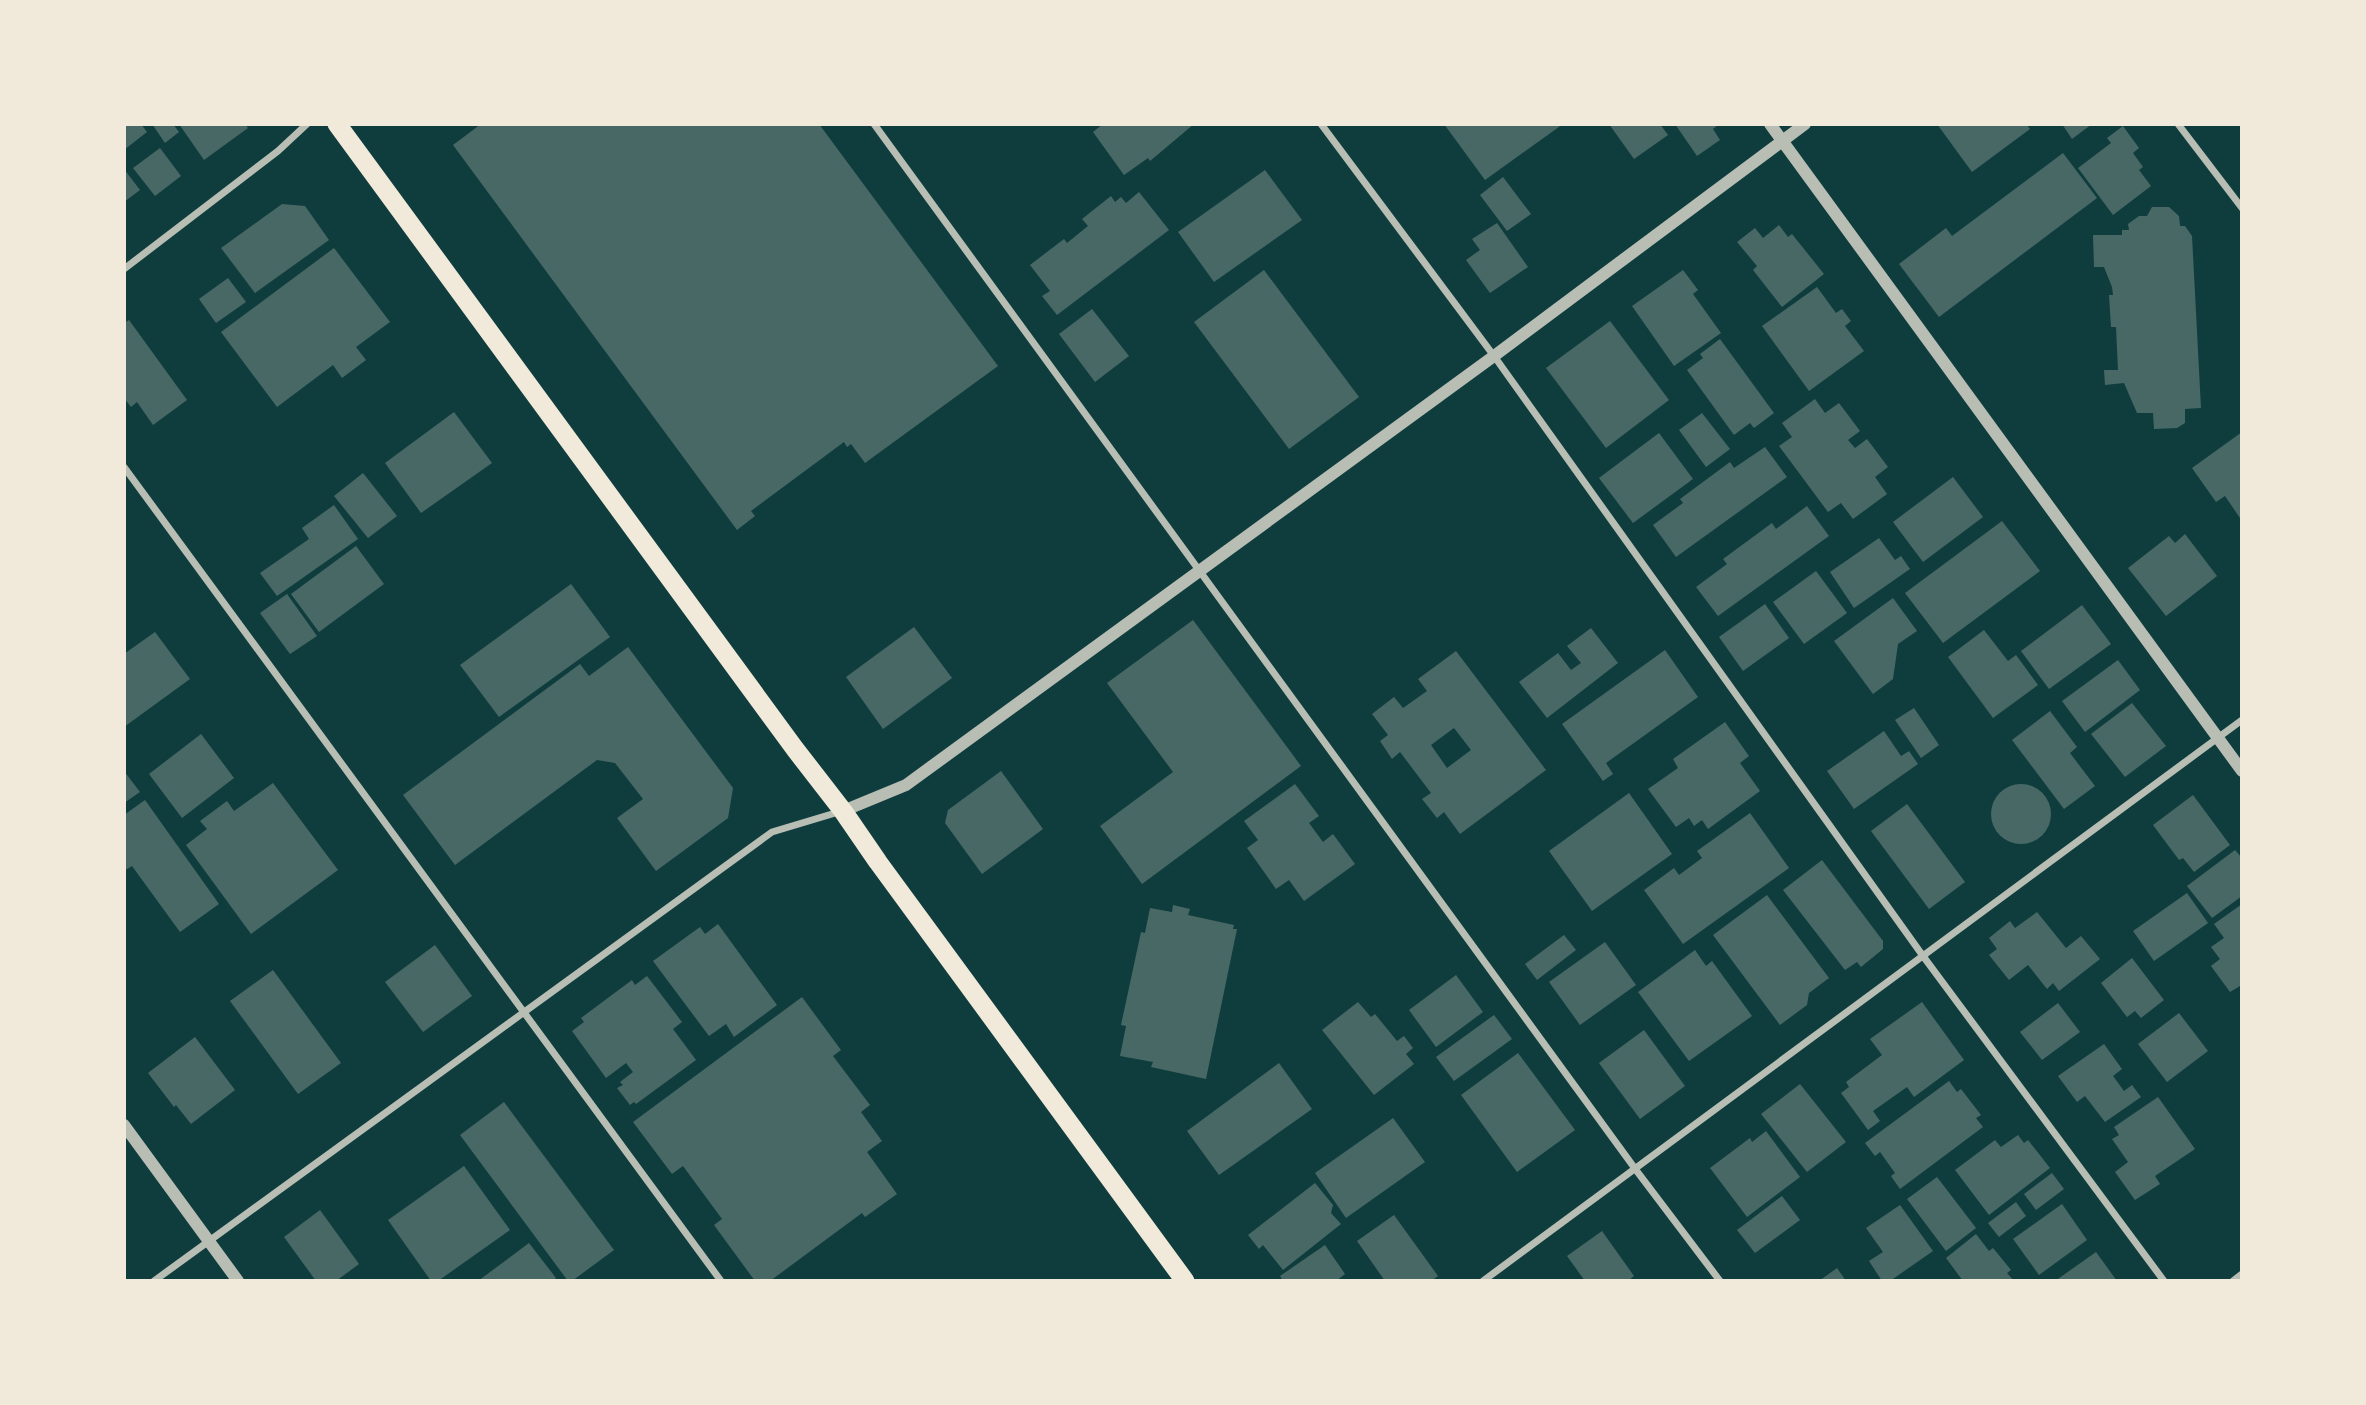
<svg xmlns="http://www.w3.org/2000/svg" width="2366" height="1405" font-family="'Sofia Sans Condensed',sans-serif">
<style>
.building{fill:#486865;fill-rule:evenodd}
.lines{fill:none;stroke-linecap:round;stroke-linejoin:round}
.minor{stroke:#b8beb3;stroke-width:7}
.tertiary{stroke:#b8beb3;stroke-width:12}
.trunk{stroke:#f1e9da;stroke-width:19}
</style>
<rect width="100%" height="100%" fill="#0f3d3e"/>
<g class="building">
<polygon points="124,124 141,124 147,132 124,150"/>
<polygon points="152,124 173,124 179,132 165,143"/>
<polygon points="179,124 245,124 248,128 204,160"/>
<polygon points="481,124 819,124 998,366 865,463 851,444 847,447 844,442 751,511 755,516 737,530 453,145"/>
<polygon points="1103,124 1194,124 1150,161 1148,158 1124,175 1093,132"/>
<polygon points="1444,124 1563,124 1485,180"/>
<polygon points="1609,124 1660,124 1668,135 1634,159"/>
<polygon points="1675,124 1719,124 1713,129 1720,140 1697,156"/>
<polygon points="1937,124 2026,124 2030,129 1972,172"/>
<polygon points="2062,124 2092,124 2072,139"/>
<polygon points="2123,126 2139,148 2133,153 2143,167 2139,170 2151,186 2113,215 2078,168 2111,143 2107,138"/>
<polygon points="160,148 181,176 155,196 133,168"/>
<polygon points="2063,153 2097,198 1939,317 1899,264 1946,228 1952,236"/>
<polygon points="124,169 140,190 124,202"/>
<polygon points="1265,170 1302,220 1214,282 1178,232"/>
<polygon points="1503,177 1531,214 1507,231 1480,195"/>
<polygon points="1139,192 1169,230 1057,315 1042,296 1050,291 1030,265 1064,239 1067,243 1088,226 1082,219 1111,196 1115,202 1121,197 1126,203"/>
<polygon points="282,204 305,206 329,240 255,293 221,248"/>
<polygon points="2152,207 2169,207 2179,216 2180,226 2185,226 2192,236 2201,408 2185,409 2185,423 2177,428 2154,429 2153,413 2137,413 2124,383 2105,385 2104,370 2118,370 2116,327 2111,327 2109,295 2113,295 2112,287 2104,267 2094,267 2093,235 2122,235 2122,230 2129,230 2128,224 2139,216 2147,216"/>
<polygon points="1497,223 1528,267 1490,293 1466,260 1480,250 1472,239"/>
<polygon points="1779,225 1788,237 1792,234 1824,274 1782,307 1753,270 1757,266 1737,242 1755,228 1763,238"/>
<polygon points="334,248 390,322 356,347 366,360 342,378 333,365 277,407 221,332"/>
<polygon points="1264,270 1359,397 1289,449 1194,322"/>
<polygon points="1683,270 1698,290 1693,294 1721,333 1674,366 1632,306"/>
<polygon points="228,278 246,302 216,323 199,299"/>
<polygon points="1817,287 1836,313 1842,309 1851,321 1845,326 1864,351 1809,391 1762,326"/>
<polygon points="1092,309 1129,356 1095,382 1059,334"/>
<polygon points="129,320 187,400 153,425 137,402 131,407 124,398 124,323"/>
<polygon points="1610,321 1669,400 1606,448 1546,368"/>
<polygon points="1720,339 1774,413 1754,428 1750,423 1734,435 1687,370 1703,358 1700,354"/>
<polygon points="1815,399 1825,413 1839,403 1860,431 1848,440 1855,448 1867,439 1888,467 1875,477 1887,494 1853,519 1841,503 1828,512 1779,446 1792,437 1782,423"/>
<polygon points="454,412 492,463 421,513 385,463"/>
<polygon points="1702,413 1730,449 1706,467 1679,430"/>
<polygon points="2242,432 2242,521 2225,496 2216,502 2192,468"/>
<polygon points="1659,433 1693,479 1633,523 1599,478"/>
<polygon points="1765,447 1787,477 1676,557 1653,525 1683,503 1680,499 1730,462 1734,468"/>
<polygon points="363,473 397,516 368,538 334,496"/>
<polygon points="1953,477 1983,517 1923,562 1893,522"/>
<polygon points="334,505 358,539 277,596 260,573 309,539 302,528"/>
<polygon points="1807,506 1829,536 1718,616 1696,587 1727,564 1723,559 1772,523 1776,529"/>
<polygon points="2002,521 2040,571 1943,643 1905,593"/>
<polygon points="2185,534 2217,576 2166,616 2128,568 2169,536 2175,543"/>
<polygon points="1879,538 1895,560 1901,556 1910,569 1854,608 1830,572"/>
<polygon points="356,546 384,584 319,632 291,594"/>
<polygon points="1816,571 1847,613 1804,644 1773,602"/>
<polygon points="571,584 610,637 499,717 460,665"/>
<polygon points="287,594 317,636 290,654 260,613"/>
<polygon points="1893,598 1917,631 1898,644 1893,679 1873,694 1834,641"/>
<polygon points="1765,604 1789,638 1743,671 1719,637"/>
<polygon points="2082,605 2111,644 2049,689 2021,651"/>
<polygon points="1193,620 1301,766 1142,884 1100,826 1173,772 1107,683"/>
<polygon points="914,627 952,678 883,729 846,677"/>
<polygon points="1591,628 1618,663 1547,718 1519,682 1558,653 1571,670 1581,663 1567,646"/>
<polygon points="1984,630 2008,661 2016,655 2038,685 1993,718 1948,657"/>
<polygon points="155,632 190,679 124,727 124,654"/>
<polygon points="628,647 733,788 728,818 656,871 617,818 643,799 615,763 597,760 455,865 403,795 580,664 589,676"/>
<polygon points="1665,650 1698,697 1606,763 1613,774 1603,781 1562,724"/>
<path d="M1456,651l90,119 -86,64 -16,-22 -7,6 -15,-19 9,-6 -31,-41 -8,7 -12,-18 8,-6 -16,-21 22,-17 9,11 24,-17 -9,-12zM1454,728l17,22 -24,18 -16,-23z"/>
<polygon points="2118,660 2140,690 2085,732 2062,701"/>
<polygon points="2132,703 2166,746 2125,777 2091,734"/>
<polygon points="1914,708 1939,745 1921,758 1895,720"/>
<polygon points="2050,711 2077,747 2070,753 2095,786 2064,809 2012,740"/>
<polygon points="1725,722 1749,756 1740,763 1760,791 1708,829 1702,820 1694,826 1689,818 1676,827 1648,789 1678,768 1673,759"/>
<polygon points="1884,731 1901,756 1909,751 1918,764 1854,809 1827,771"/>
<polygon points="201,734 234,778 182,818 149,774"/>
<polygon points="124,771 140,792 124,803"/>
<polygon points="1001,771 1043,829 982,874 945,823 948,810"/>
<polygon points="273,783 338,870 251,934 186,845 207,829 200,821 227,801 234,811"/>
<polygon points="1295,784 1319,816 1309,823 1323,842 1333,834 1355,864 1304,901 1289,880 1276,889 1247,848 1258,840 1244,821"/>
<circle cx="2021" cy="814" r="30"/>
<polygon points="1629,793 1672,854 1592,911 1549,851"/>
<polygon points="2193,795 2230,845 2194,872 2183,858 2179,860 2153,825"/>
<polygon points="145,800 219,904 180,932 132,866 124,871 124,815"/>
<polygon points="1907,804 1965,882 1929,909 1871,831"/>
<polygon points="1750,813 1789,868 1683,944 1644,890 1674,868 1679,875 1702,858 1697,851"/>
<polygon points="2235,850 2242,858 2242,896 2212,918 2187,886"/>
<polygon points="1822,860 1883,941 1883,949 1861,967 1857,962 1845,970 1783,890"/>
<polygon points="2187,893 2208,923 2154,961 2133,931"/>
<polygon points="1767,895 1829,978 1809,993 1807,1005 1780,1025 1713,935"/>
<polygon points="2242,904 2242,988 2240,986 2230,992 2211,966 2220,959 2211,947 2224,938 2214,924"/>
<polygon points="1173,905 1190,909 1188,915 1234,925 1233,929 1237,929 1206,1079 1151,1067 1153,1062 1120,1056 1126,1026 1121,1025 1141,932 1145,933 1150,908 1172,912"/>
<polygon points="2037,912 2066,948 2081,936 2100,959 2059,991 2053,983 2047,989 2028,965 2009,980 1989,955 1997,949 1989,938 2010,921 2015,928"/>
<polygon points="718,924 777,1005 734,1037 726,1024 709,1036 653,961 700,927 705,934"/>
<polygon points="1564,935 1576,950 1537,980 1525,964"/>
<polygon points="1605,942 1636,985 1580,1025 1549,982"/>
<polygon points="435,945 472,996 423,1032 385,982"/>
<polygon points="1695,950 1706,966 1712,961 1752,1016 1689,1061 1638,992"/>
<polygon points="2132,958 2164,1000 2141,1018 2135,1011 2127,1017 2101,983"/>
<polygon points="273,970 341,1063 298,1094 230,1001"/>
<polygon points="1456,975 1483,1012 1436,1047 1409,1010"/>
<polygon points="647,976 682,1022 673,1029 696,1060 636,1104 634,1102 630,1105 617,1088 623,1085 620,1082 633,1072 626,1063 606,1078 572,1031 584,1022 581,1018 632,980 635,985"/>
<polygon points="802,997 841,1050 833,1056 870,1105 861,1112 882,1141 867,1152 897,1194 865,1217 862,1213 770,1281 755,1281 714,1225 722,1219 683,1166 672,1174 633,1122"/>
<polygon points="1358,1002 1371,1017 1375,1014 1397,1041 1404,1036 1413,1048 1406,1054 1414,1064 1374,1095 1322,1030"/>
<polygon points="1922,1002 1964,1060 1914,1097 1907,1087 1873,1111 1880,1121 1868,1130 1841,1093 1849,1087 1846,1082 1882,1055 1870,1039"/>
<polygon points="2058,1003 2080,1032 2042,1060 2020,1032"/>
<polygon points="2179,1013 2208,1051 2167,1082 2138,1044"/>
<polygon points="1494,1015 1512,1039 1454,1081 1436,1057"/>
<polygon points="1644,1030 1685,1086 1640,1119 1599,1063"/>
<polygon points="195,1037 235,1090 191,1124 176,1105 174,1107 148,1073"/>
<polygon points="2104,1044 2122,1069 2113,1076 2124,1091 2132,1085 2141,1097 2105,1122 2085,1096 2077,1102 2058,1076"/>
<polygon points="1518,1053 1575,1130 1517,1172 1461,1095"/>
<polygon points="1279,1063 1312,1109 1219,1175 1187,1131"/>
<polygon points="1949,1081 1957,1092 1961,1089 1981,1115 1976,1118 1983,1127 1900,1189 1891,1176 1895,1173 1880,1152 1875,1156 1865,1143"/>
<polygon points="1800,1084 1846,1142 1807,1172 1761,1114"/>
<polygon points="2158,1097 2195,1149 2155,1176 2160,1184 2135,1200 2115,1172 2128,1162 2112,1139 2119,1135 2114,1127"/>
<polygon points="504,1102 614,1250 572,1281 568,1281 460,1135"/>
<polygon points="1393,1118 1425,1162 1346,1218 1315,1173"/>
<polygon points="1766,1131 1800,1177 1747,1217 1710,1168 1750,1138 1752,1142"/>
<polygon points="2018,1135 2024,1143 2028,1140 2050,1168 1989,1215 1955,1170 1995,1140 2001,1147"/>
<polygon points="464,1166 510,1230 438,1281 431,1281 388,1220"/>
<polygon points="2052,1173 2064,1189 2036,1210 2024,1194"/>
<polygon points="1937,1177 1976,1228 1946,1251 1907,1199"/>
<polygon points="1315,1183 1333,1205 1331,1213 1341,1224 1283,1270 1263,1245 1259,1249 1248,1235"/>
<polygon points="1782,1196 1800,1220 1755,1253 1737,1230"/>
<polygon points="2016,1202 2026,1216 1999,1237 1988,1223"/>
<polygon points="2062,1204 2087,1240 2039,1275 2013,1239"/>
<polygon points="1900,1205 1933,1251 1890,1281 1882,1281 1869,1261 1883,1252 1866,1228"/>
<polygon points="320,1210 359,1264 336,1281 316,1281 284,1237"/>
<polygon points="1394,1215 1438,1276 1431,1281 1385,1281 1357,1241"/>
<polygon points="1602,1231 1634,1276 1628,1281 1585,1281 1567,1256"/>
<polygon points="1976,1234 1989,1251 1993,1248 2011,1270 2007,1273 2014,1281 1963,1281 1946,1258"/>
<polygon points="529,1243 556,1278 552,1281 478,1281"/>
<polygon points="1325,1245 1345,1274 1336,1281 1283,1281 1280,1276"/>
<polygon points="2096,1252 2117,1281 2055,1281"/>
<polygon points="1837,1268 1846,1281 1819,1281"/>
</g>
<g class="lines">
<g class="minor">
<polyline points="874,124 1636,1170 1720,1281"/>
<polyline points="1321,124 1494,356 1923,956 2164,1281"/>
<polyline points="2178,124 2242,208"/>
<polyline points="124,269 278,151 307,124"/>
<polyline points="124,467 721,1281"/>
<polyline points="154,1281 772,832 842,811"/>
<polyline points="1483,1281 2242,720"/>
<polyline points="2233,1281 2242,1274"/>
</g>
<g class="tertiary">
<polyline points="1770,124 2242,771"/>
<polyline points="843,811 906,785 1494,356 1805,124"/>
<polyline points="124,1125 238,1281"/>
</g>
<polyline class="trunk" points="337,124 795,749 843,811 878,862 1185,1281"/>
</g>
<rect width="2366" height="1405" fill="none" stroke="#f1e9da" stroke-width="252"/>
</svg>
